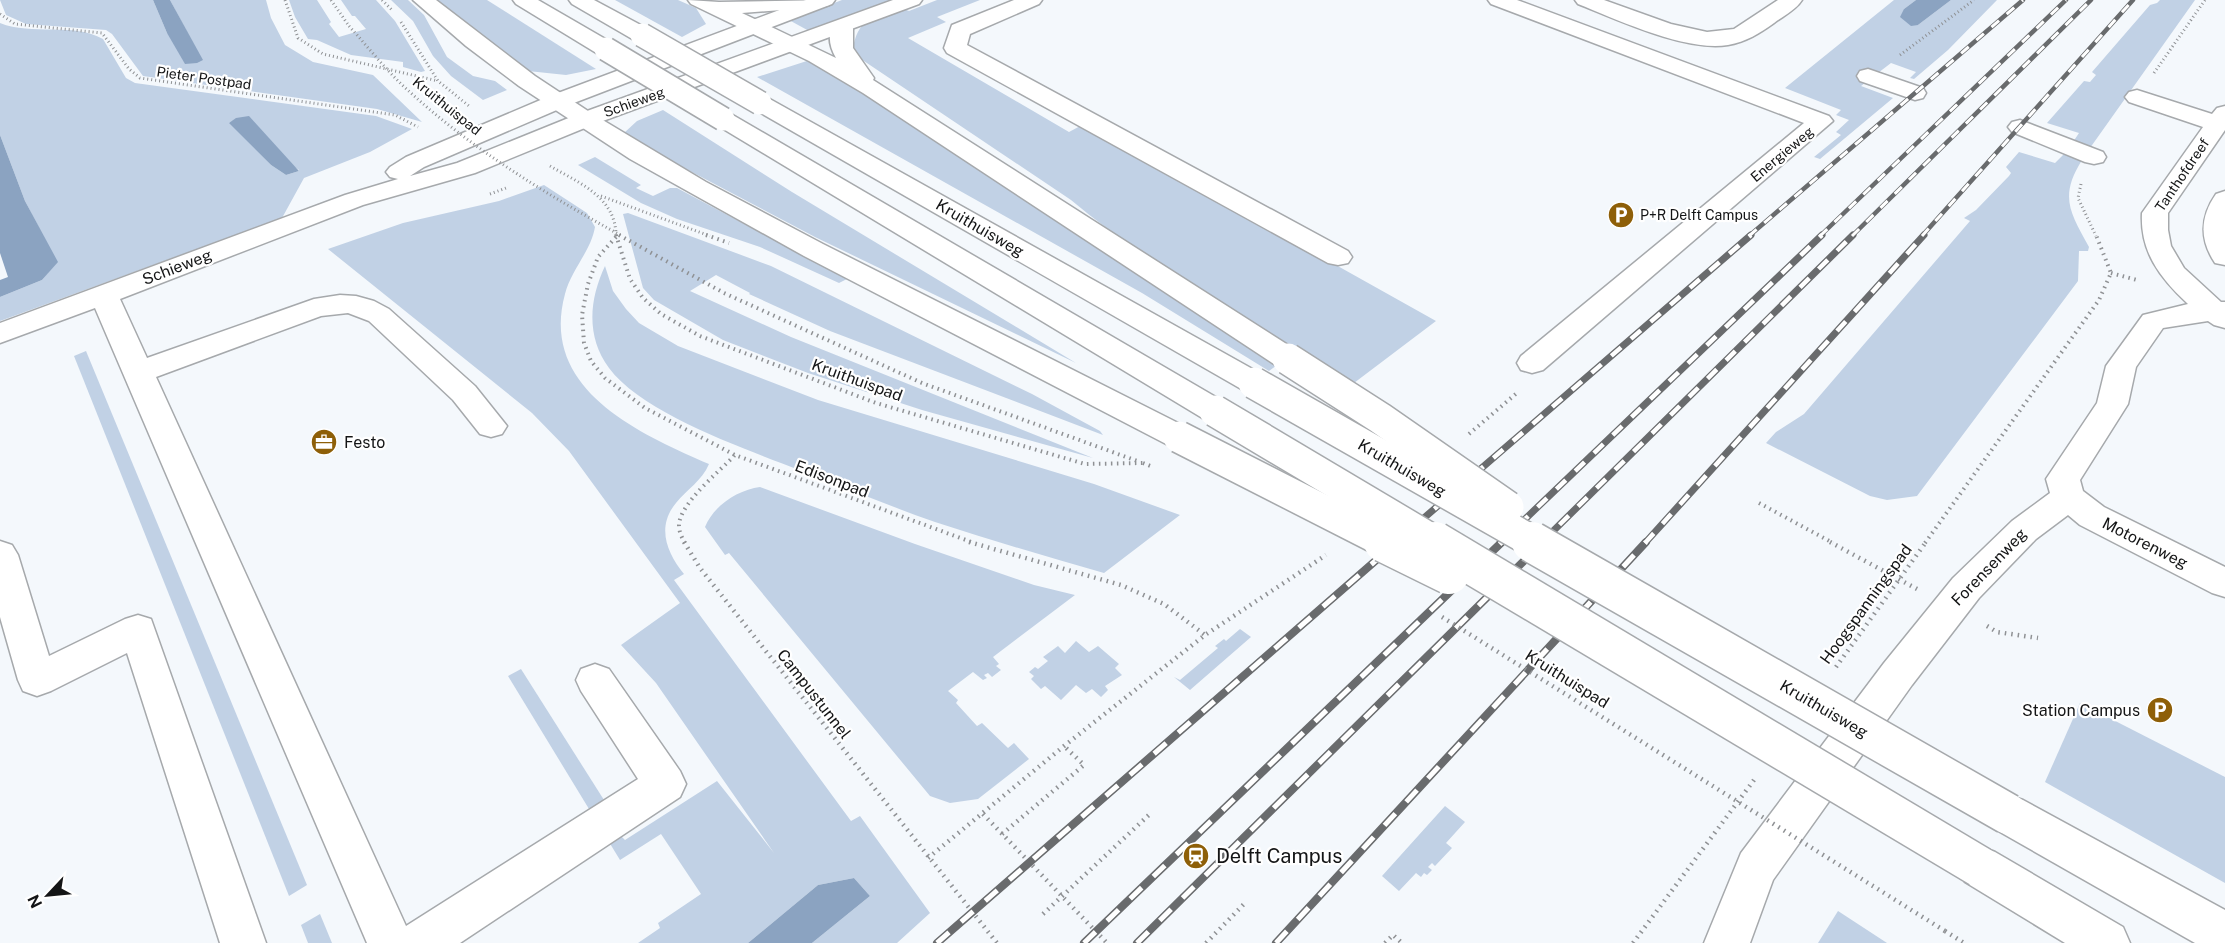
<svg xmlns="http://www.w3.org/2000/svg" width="2225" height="943" font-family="'Public Sans',sans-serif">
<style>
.green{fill:#c1d1e5;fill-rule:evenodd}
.water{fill:#8ba3c1}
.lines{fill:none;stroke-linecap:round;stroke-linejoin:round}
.minor-casing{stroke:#a6a9ac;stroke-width:3}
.highway-casing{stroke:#a6a9ac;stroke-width:3}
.path-far2{stroke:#8f9194;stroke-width:3;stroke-dasharray:1 3;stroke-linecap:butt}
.path-far1{stroke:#8f9194;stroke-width:4;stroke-dasharray:1.5 4.5;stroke-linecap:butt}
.path{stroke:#8f9194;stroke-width:4.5;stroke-dasharray:1.5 5;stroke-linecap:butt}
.minor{fill:#fff;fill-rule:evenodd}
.highway{fill:#fff;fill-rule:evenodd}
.rail-far2-casing{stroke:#696b6d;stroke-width:4.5}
.rail-far1-casing{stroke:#696b6d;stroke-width:7}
.rail-casing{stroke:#696b6d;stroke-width:8}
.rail-far2{stroke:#fff;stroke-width:3;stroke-dasharray:10;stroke-linecap:butt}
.rail-far1{stroke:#fff;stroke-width:4.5;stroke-dasharray:13;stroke-linecap:butt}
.rail{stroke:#fff;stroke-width:5;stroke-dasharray:16;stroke-linecap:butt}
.highway-bridge-far2-casing{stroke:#a6a9ac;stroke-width:26;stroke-linecap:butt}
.highway-bridge-far1-casing{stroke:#a6a9ac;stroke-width:34;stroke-linecap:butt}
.highway-bridge-casing{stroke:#a6a9ac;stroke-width:43;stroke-linecap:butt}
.path-bridge-far2{stroke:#8f9194;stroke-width:3;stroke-dasharray:1 3;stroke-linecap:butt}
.path-bridge-far1{stroke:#8f9194;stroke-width:4;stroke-dasharray:1.5 4.5;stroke-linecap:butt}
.path-bridge{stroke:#8f9194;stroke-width:4.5;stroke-dasharray:1.5 5;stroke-linecap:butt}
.highway-bridge-far2{stroke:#fff;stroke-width:23}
.highway-bridge-far1{stroke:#fff;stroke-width:31}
.highway-bridge{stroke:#fff;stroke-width:40}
.labels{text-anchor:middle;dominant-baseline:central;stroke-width:4.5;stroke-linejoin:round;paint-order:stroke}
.far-street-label{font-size:14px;fill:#141516;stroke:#fff}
.far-poi-label{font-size:14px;fill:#141516;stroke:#fff;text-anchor:start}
.street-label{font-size:16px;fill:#141516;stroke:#fff}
.poi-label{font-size:16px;fill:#141516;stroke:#fff;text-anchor:start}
.near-poi-label{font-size:20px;fill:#141516;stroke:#fff;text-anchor:start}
</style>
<rect width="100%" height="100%" fill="#f4f8fc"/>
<g class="green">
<polygon points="0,0 153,0 167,33 202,60 170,0 266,0 271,18 285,45 313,62 373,75 422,122 377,109 143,76 112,34 106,30 26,24 6,15"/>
<polygon points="289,0 317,0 331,22 329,24 339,37 366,29 355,16 352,16 341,0 376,0 395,21 425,71 421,72 403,67 403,62 351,55 317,40 308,39 295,17"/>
<polygon points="391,0 408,0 424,15 447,57 473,76 495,81 507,90 483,100 451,76 433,56 413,21"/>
<polygon points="437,0 487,0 596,69 566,75 528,71"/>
<polygon points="615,0 678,0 696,8 706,24 682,37"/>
<polygon points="842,0 891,0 809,31 789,20"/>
<path d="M937,0h43l-43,17 9,5 -38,16 161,94 15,-8 352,197 -82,62c-98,-56 -196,-111 -283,-183l-219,-147c6,-37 19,-34 52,-44l5,2z"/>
<polygon points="1894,0 1916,0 1904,9 1918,25 1951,0 1997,0 1948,50 1914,79 1910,78 1916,72 1891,63 1861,86 1893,98 1820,159 1814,157 1841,135 1836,132 1849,120 1836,115 1841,110 1785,88"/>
<polygon points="2160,0 2195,0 2090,148 2073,142 2079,133 2047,123 2084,81 2090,82 2096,75 2092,72 2150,5 2157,3"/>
<path d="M0,23c32,13 73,-1 103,16l23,39 9,5 241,33 36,13 -42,23 -66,26 -22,40 -282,103v-24l42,-17 15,-18 -32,-61 -25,-66zM229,122l70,48v1l-13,4 -15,-10z"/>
<polygon points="813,59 1277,365 1269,371 1142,293 757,77"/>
<polygon points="663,110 792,192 1076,363 815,237 650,150 624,133 637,121"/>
<path d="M2019,152l36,11 9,-9 18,6c-23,37 -12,52 7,87l-1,4h-9l-1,30 -161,215 -30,4 -17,-4 -104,-53 10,-11 28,-18 166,-193 -6,-3 12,-8 33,-34 2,-3 -5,-6z"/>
<polygon points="595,157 641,185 636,188 653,196 670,188 677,188 847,279 839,283 760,247 677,219 641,203 578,165"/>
<path d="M544,185l43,28 8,14c-4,24 -24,43 -30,67 -26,95 73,139 144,170 -7,17 -22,25 -33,39 -20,24 -9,50 8,71l-10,6 177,241 9,-5 70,97 -33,30h-85l58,-47 -16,-18 -36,7 -70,58h-110l22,-15 -2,-5 43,-29 -40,-60 -41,26 -11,-18 11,-7 5,5 92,-59 57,72 -118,-170 -35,-38 59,-42 -111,-152 -37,-38 -204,-164 75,-26 96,-22z"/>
<polygon points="628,213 771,266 1032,394 1100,431 1103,435 830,331 749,294 750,293 716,275 690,291 791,337 1093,458 922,410 808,373 723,340 654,300 643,288 623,214"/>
<path d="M605,266l8,25 13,18 13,14 39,23 140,54 276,84 86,31 -76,58c-57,-16 -113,-33 -169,-51 -46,-16 -91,-35 -136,-52 -53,-21 -156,-56 -190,-102 -23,-31 -20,-68 -4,-102z"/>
<polygon points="86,351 307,885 289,896 74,356"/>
<path d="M760,487l155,57 119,41 41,10 -82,62 6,7 -3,2 5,4 -9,7 -4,-4 -4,2 3,3 -4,2 -10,-8 -25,19 10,9 -2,3 21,23 5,-3 26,25 6,-5 15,16 -51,40 -28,4 -20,-7 -201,-243 -4,2 -20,-28c9,-22 33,-37 55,-40z"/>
<polygon points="1240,629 1251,637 1190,690 1174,677 1180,680 1218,648 1215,646 1224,639 1226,641"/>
<polygon points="1076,641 1089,652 1098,646 1119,664 1115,668 1122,675 1105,686 1108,690 1101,697 1092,689 1086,693 1076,685 1061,700 1045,686 1041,689 1031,679 1034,676 1029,672 1035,667 1038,669 1048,661 1043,657 1058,646 1065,653"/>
<polygon points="521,669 604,800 589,809 508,676"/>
<polygon points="2080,703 2225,777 2225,883 2045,782"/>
<polygon points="1445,806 1465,822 1446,843 1452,848 1435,866 1432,863 1428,867 1432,870 1427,875 1424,873 1421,877 1416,873 1399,891 1382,876"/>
<polygon points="1838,911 1887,943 1818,943"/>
<polygon points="320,914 332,943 308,943 301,925"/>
</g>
<g class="water">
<polygon points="153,0 170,0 203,60 197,63 185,64 167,33"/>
<polygon points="1916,0 1951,0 1918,25 1911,26 1900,17 1904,9"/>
<polygon points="249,116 299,171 286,175 271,165 229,123 236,118"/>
<polygon points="0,135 25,201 58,262 42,280 0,297 0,280 8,277 0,253"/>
<polygon points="854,878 870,896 812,943 748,943 818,885"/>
</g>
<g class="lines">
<defs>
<g id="minor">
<polygon points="806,0 835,0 832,4 566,106 424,167 410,176 457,163 576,115 893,0 922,0 919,4 592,125 475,173 363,205 120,299 147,358 314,299 340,295 356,296 374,301 389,309 475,386 507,426 502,434 491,437 480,434 453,400 369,321 348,313 321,316 156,377 406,926 638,779 581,691 576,680 581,669 595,664 609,669 680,771 686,784 680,797 460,943 367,943 95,308 0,343 0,323 345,195 398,179 390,177 386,172 390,167 406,157 550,96"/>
<polygon points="1014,0 1042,0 1039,4 970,34 967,45 1348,251 1352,257 1348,263 1338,265 1328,263 947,53 944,48 952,25"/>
<polygon points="1488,0 1517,0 1829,116 1833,121 1543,370 1532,373 1521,370 1517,363 1521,356 1804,123 1491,4"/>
<path d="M1575,0h29l67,24 36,8 27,-3 44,-29h24c-6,10 -19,16 -28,23 -14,10 -28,19 -46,22 -42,7 -110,-25 -150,-41z"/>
<polygon points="1868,69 1923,88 1926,93 1923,98 1915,100 1860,81 1857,76 1860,71"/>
<path d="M2137,90l75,24 5,-6 8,-2v24l-57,83v17l3,16 13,22 37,34h4v26l-11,-3 -6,-4 -45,7 -27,39 -8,37 -48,76 3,11 21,16 121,60v30l-13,-4 -132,-68 -12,-10 -32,24 -57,59 -67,87 -139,195 -23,63h-46l37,-90 143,-190 69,-85 59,-57 38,-28 -4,-14 51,-76 9,-37 37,-51 45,-11c-28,-26 -48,-52 -46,-91l61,-86 -74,-25 -4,-5 4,-5z"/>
<polygon points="2020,120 2103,152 2106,157 2103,162 2094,164 2085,162 2012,132 2008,127 2012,122"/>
<path d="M2225,191v74l-10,-2c-16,-24 -15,-46 1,-69z"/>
<polygon points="0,541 12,545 18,555 49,656 125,619 138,615 151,619 266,943 220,943 127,653 51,691 37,696 23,691 18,680 0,617"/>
</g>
<g id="highway">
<polygon points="413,0 436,0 535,76 591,113 706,182 823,244 1190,429 1195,437 1190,445 1179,448 1168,445 804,256 630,159 519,86 466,46"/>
<polygon points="513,0 538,0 614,44 617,49 614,54 606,56 598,54 516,4"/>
<polygon points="569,0 594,0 650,30 653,35 650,40 642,41 634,40 572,4"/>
<path d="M688,0l31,2 113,-2 -3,5 -7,2 -80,6 94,45c-7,-12 -9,-25 -1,-36l7,-2 7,2 4,4v22l21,30 -1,2 426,272 4,7 -4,7 -11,3 -11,-3 -414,-273 -54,-32 -118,-57z"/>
<polygon points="760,96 768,98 1265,376 1269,383 1265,390 1254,393 1243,390 752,108 748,103 752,98"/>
<polygon points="723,112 731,114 1226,403 1231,411 1226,419 1215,422 1204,419 715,124 711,119 715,114"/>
<polygon points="2008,795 2023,800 2225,910 2225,943 2195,943 1993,828 1987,814 1993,800"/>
<polygon points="1980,846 1995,852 2123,927 2130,943 2065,943 1965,882 1958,867 1965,852"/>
</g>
</defs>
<use href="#minor" class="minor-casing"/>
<use href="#highway" class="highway-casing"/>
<g class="path-far2">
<polyline points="285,0 298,38 323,54 438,81"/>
<polyline points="331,0 349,26"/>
<polyline points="382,0 393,11"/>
<polyline points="0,14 15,24 102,33 129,69 140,78 395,115 418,127"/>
<polyline points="401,22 438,81 469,106"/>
<polyline points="1900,55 1974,0"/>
<polyline points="2154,73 2205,0"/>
<path d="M550,166c29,17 66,31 66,70"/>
<polyline points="2081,184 2078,198 2096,236"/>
<polyline points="490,194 506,188"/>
<polyline points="601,196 710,236"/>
</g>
<g class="path-far1">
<polyline points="616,235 630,279 643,298 661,314 700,336 876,403 1085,464 1143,463"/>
<polyline points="706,235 729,243"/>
<polyline points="616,237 598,257 588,284 582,315 584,343 591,361 605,378 645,408 735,455 974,543"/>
<polyline points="2111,273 2137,280"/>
<polyline points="724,293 922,383 1140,462"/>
<polyline points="1469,434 1518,392"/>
<polyline points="1759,503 1833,543"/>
<path d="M685,543c-3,-5 -6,-11 -6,-18 1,-22 41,-54 56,-70"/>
<polyline points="1925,543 2099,300 2111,273 2096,235"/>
</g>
<g class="path">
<polyline points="684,542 700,568 997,943"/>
<polyline points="969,542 1121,585 1164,604 1205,635"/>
<polyline points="1830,542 1917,589"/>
<polyline points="1987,626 1997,632 2038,638"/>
<polyline points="1836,667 1926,542"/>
<polyline points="983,814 1107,943"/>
<polyline points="1002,834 1084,765 1064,746"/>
<polyline points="928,858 1064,746 1205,635 1326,555"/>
<polyline points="1043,914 1152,812"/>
<polyline points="1945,931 1964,943"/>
<polyline points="1206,943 1245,903"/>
<polyline points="1385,943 1393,935 1402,943"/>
<polyline points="1633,943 1754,780"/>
</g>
<use href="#minor" class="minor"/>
<use href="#highway" class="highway"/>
<defs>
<g id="rail-far2">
<polyline points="1749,236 2023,0"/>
<polyline points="1820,236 2066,0"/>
<polyline points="1852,236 2091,0"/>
<polyline points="1922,236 2133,0"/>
</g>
<g id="rail-far1">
<polyline points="1395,543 1751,235"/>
<polyline points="1500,543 1822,235"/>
<polyline points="1541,543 1853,235"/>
<polyline points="1645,543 1924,235"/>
</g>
<g id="rail">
<polyline points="937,943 1397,542"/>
<polyline points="1084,943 1502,542"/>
<polyline points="1137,943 1543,542"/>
<polyline points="1276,943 1646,542"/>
</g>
</defs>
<use href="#rail-far2" class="rail-far2-casing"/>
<use href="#rail-far1" class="rail-far1-casing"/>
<use href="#rail" class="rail-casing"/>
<use href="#rail-far2" class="rail-far2"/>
<use href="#rail-far1" class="rail-far1"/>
<use href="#rail" class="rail"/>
<defs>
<g id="highway-bridge-far2">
<polyline points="642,35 760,103"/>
<polyline points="606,49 723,119"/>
</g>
<g id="highway-bridge-far1">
<polyline points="1288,359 1380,418 1508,507"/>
<polyline points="1254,383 1535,543"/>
<polyline points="1215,411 1437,543"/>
<polyline points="1179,437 1387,543"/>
</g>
<g id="highway-bridge">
<polyline points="1384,542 1449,574"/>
<polyline points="1435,542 1980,867"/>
<polyline points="1532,542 2008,814"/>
</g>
</defs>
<use href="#highway-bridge-far2" class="highway-bridge-far2-casing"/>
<use href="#highway-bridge-far1" class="highway-bridge-far1-casing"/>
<use href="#highway-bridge" class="highway-bridge-casing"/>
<path class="path-bridge-far2" d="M349,26c20,22 39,47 62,67 61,56 138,103 211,143"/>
<g class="path-bridge-far1">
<polyline points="619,235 724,293"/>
<polyline points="1143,463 1153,467"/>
</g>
<polyline class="path-bridge" points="1442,617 1945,931"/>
<use href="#highway-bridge-far2" class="highway-bridge-far2"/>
<use href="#highway-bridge-far1" class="highway-bridge-far1"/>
<use href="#highway-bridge" class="highway-bridge"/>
</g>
<defs>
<symbol id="parking-disc" viewBox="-11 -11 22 22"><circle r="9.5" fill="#8e5f08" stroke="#fff"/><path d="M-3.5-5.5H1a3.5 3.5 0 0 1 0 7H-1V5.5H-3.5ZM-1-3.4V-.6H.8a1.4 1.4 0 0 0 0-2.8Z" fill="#fff"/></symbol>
<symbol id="office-disc" viewBox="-11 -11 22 22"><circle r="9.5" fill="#8e5f08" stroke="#fff"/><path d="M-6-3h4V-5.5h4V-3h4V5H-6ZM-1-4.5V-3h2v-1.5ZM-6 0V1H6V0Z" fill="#fff"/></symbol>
<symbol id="station-disc" viewBox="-11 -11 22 22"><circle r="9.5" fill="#8e5f08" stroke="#fff"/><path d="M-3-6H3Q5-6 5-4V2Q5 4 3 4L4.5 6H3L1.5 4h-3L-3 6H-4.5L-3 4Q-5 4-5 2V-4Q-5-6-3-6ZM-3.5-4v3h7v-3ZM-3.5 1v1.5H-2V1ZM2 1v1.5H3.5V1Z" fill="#fff"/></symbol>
</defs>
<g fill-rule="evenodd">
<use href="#parking-disc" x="1606" y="200" width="30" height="30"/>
<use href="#office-disc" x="309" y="427" width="30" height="30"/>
<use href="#parking-disc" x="2145" y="695" width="30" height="30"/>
<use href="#station-disc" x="1181" y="841" width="30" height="30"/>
</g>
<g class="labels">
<g class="far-street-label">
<text transform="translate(204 78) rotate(8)">Pieter Postpad</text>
<text transform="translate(634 102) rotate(-20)">Schieweg</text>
<text transform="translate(447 106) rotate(39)">Kruithuispad</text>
<text transform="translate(1782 154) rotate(-40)">Energieweg</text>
<text transform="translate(2182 175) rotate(-56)">Tanthofdreef</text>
</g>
<g class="far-poi-label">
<text x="1640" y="215">P+R Delft Campus</text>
</g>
<g class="street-label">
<text transform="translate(980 228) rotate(30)">Kruithuisweg</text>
<text transform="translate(177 267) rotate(-21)">Schieweg</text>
<text transform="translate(857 380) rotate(20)">Kruithuispad</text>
<text transform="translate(1402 468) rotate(30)">Kruithuisweg</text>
<text transform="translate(832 479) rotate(21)">Edisonpad</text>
<text transform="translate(2145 543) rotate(27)">Motorenweg</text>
<text transform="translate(1989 567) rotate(-46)">Forensenweg</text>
<text transform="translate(1866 604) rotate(-54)">Hoogspanningspad</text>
<text transform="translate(1567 679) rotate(32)">Kruithuispad</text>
<text transform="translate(814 694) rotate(52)">Campustunnel</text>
<text transform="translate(1824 709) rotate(30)">Kruithuisweg</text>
</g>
<g class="poi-label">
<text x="344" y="442">Festo</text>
<text x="2140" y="710" text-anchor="end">Station Campus</text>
</g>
<g class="near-poi-label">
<text x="1216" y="856">Delft Campus</text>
</g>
</g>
<g transform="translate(48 895) rotate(244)" stroke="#ffffff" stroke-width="4.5" paint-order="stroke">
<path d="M0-4.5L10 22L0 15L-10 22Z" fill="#141516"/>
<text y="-9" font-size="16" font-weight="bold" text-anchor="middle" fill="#141516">N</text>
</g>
</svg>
